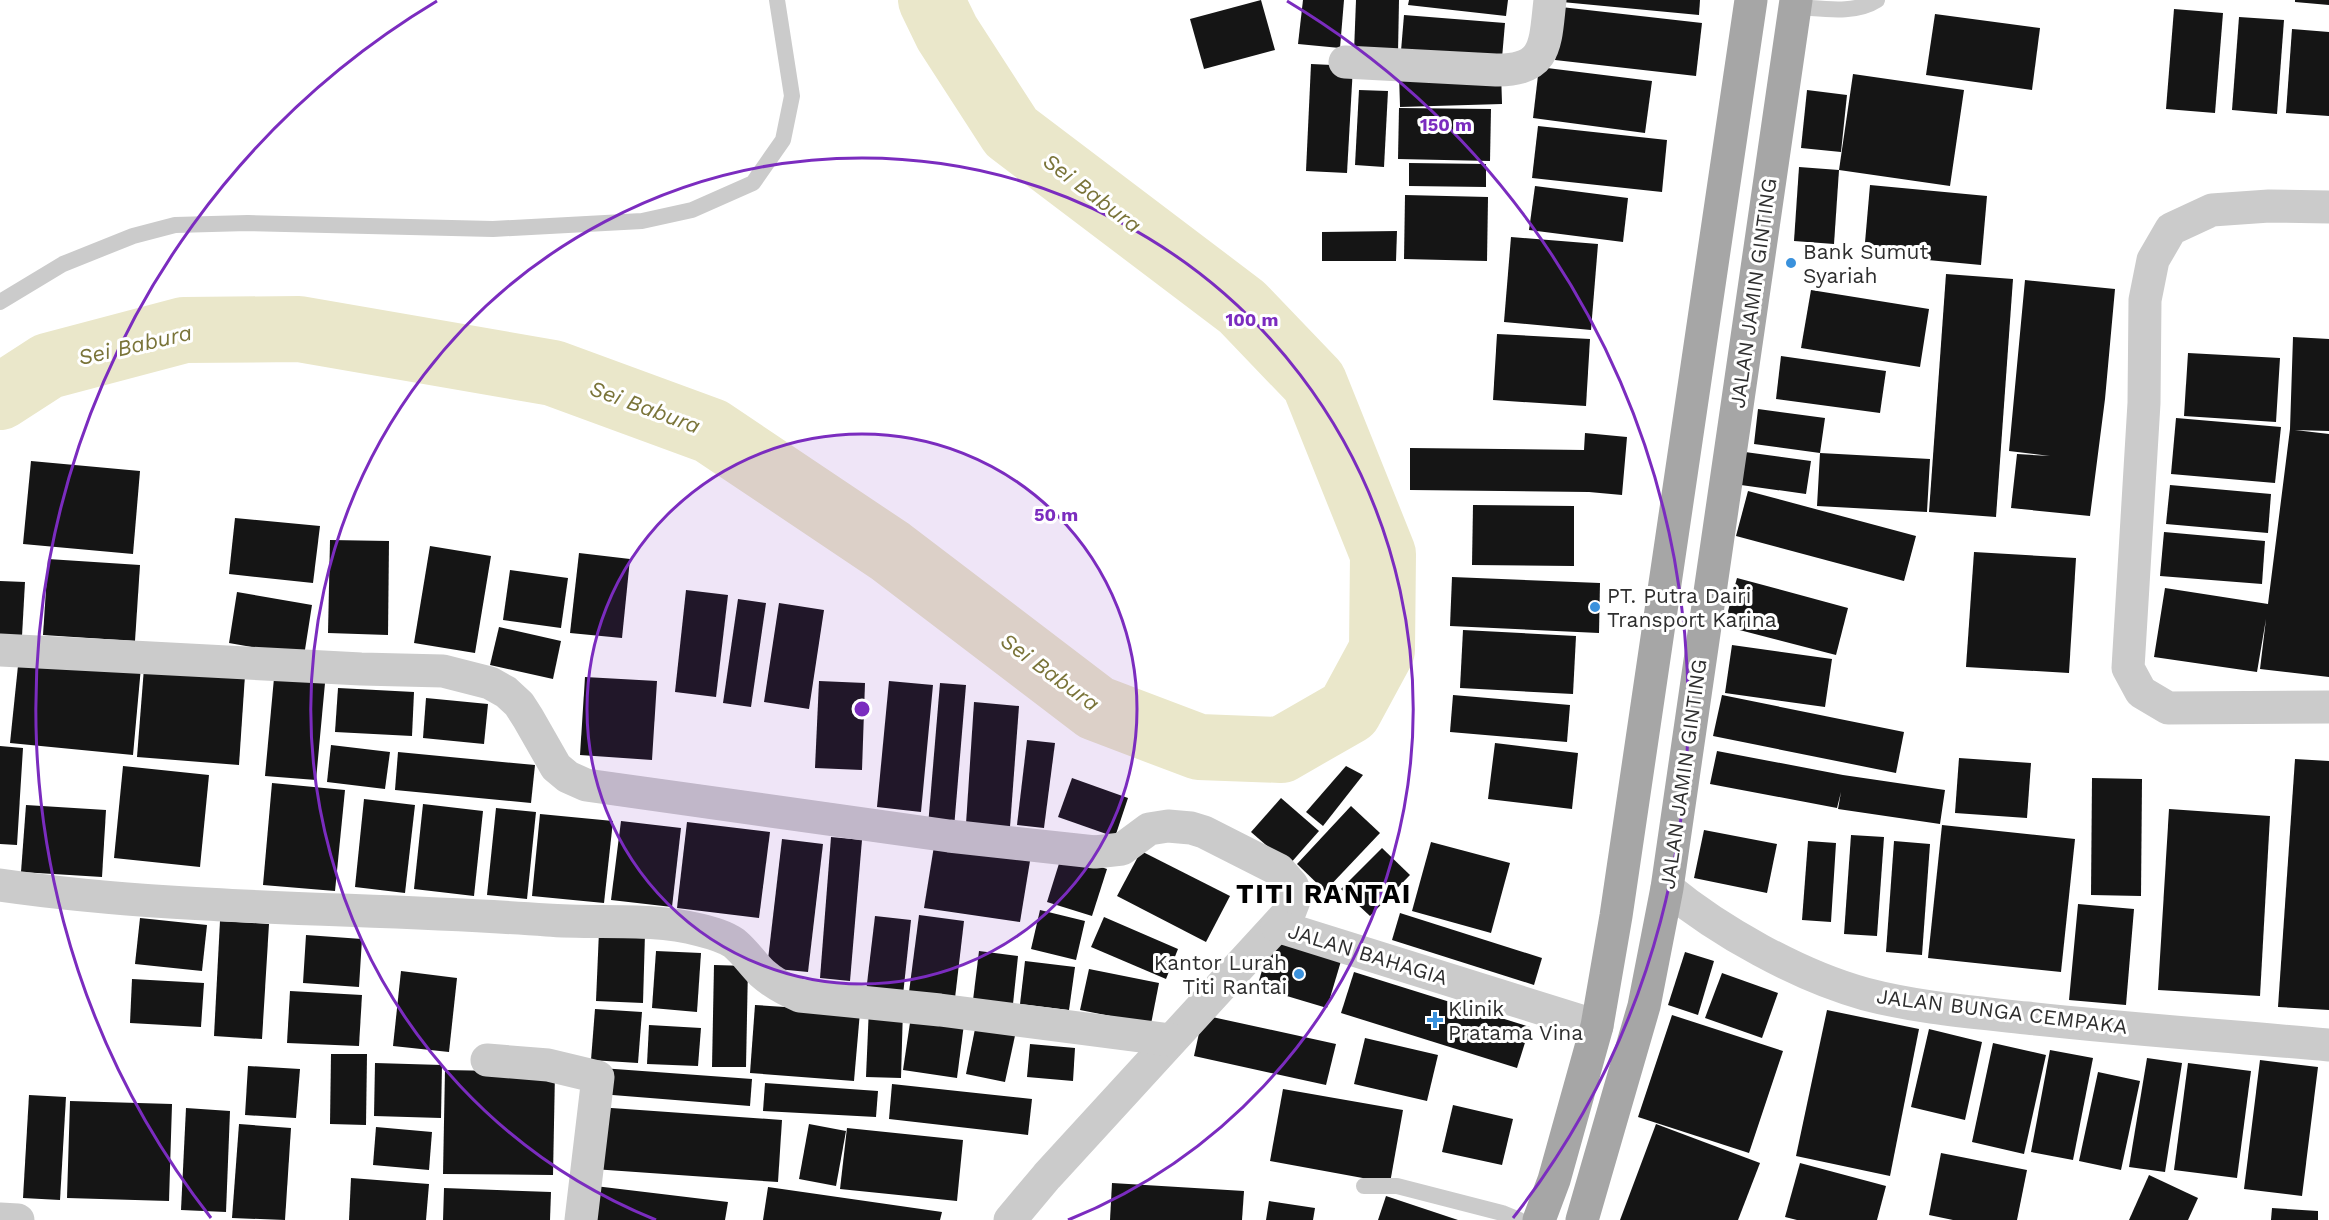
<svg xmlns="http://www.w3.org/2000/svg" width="2329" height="1220" font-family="'Work Sans',sans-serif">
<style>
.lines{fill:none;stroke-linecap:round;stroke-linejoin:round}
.river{stroke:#eae7ca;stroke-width:66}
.building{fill:#151515}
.service{stroke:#cbcbcb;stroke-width:16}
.minor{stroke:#cbcbcb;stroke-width:33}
.primary{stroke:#a6a6a6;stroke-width:33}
.ring{fill:none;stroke:#7b2cbf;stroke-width:3}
.poi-dot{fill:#3a91dc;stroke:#fff;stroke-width:2}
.labels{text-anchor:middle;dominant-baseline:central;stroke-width:6;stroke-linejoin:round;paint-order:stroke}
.poi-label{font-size:21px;fill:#2e2e2e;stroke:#fff;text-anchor:start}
.street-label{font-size:21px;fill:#2e2e2e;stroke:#fff}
.water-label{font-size:22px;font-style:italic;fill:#7a7439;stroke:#fff}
.district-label{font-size:27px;font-weight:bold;letter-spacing:1.5px;fill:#000;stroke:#fff}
.centre{fill:#7b2cbf;stroke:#fff;stroke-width:3}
.ring-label{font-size:18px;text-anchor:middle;font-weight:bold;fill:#7b2cbf;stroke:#fff;stroke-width:6;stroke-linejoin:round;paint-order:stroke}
</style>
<rect width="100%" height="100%" fill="#fff"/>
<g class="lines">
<polyline class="river" points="0,397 48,366 184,330 299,329 553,373 711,431 890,551 1096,708 1199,747 1281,750 1349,711 1382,650 1383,554 1314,382 1242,307 1011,132 947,33 931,0"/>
</g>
<g class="building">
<polygon points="1261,0 1275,50 1204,69 1190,19"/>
<polygon points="1303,0 1344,0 1340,48 1298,44"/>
<polygon points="1356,0 1399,0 1398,53 1354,52"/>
<polygon points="1409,0 1508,0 1506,16 1408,5"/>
<polygon points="1562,0 1700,0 1699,15 1562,2"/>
<polygon points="2295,0 2329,0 2329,5 2295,2"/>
<polygon points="1561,7 1702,23 1696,76 1555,60"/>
<polygon points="2174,9 2223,13 2215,113 2166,109"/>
<polygon points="1935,14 2040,28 2032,90 1926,75"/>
<polygon points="1404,15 1505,23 1502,58 1401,51"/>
<polygon points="2239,17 2284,20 2277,114 2232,110"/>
<polygon points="2292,29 2329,32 2329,116 2286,113"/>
<polygon points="1311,64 1353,66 1347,173 1306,171"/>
<polygon points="1539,67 1652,81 1645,133 1533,118"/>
<polygon points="1501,72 1502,104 1400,107 1399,74"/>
<polygon points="1853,74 1964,90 1950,186 1839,170"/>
<polygon points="1359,90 1388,91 1384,167 1355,165"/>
<polygon points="1807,90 1847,95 1841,152 1801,148"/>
<polygon points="1399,108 1491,109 1490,161 1398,159"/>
<polygon points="1538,126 1667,140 1662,192 1532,178"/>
<polygon points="1409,163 1486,164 1486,187 1409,186"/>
<polygon points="1799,167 1839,170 1834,244 1794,241"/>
<polygon points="1870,185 1987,196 1981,265 1864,254"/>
<polygon points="1535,186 1628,198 1623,242 1529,230"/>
<polygon points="1405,195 1488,197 1487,261 1404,259"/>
<polygon points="1397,231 1396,261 1322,261 1322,232"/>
<polygon points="1511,237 1598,244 1591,330 1504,322"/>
<polygon points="1946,274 2013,279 1996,517 1929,512"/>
<polygon points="2025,280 2115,289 2105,399 2090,516 2011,508 2017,454 2050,456 2009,451"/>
<polygon points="1811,290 1929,309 1920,367 1801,348"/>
<polygon points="1497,334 1590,339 1586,406 1493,400"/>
<polygon points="2293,337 2329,339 2329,431 2295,430 2329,434 2329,677 2260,669 2266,619 2257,672 2154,657 2165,588 2268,604 2290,429"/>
<polygon points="2188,353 2280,358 2276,422 2184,416"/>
<polygon points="1781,356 1886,371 1880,413 1776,399"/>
<polygon points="1758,409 1825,418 1820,453 1930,459 1927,512 1817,506 1820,453 1754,444"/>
<polygon points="2176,418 2281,427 2275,483 2171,474"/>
<polygon points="1585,433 1627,437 1622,495 1589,492 1410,490 1410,448 1584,450"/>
<polygon points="1745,452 1811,461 1806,494 1741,485"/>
<polygon points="31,461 140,471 133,554 23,544"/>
<polygon points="2170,485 2271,494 2268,533 2166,524"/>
<polygon points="1748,491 1916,536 1904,581 1736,536"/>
<polygon points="1473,505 1574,506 1574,566 1472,565"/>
<polygon points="235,518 320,526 313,583 229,574"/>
<polygon points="2164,532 2265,541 2262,584 2160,576"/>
<polygon points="330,540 389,541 388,635 328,633"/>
<polygon points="430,546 491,556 475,653 414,643"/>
<polygon points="1974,552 2076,558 2069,673 1966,667"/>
<polygon points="579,553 630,559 622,638 570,633"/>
<polygon points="48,559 140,565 135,641 43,635"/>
<polygon points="510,570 568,578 561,628 503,620"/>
<polygon points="1452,577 1600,583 1599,633 1450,626"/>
<polygon points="1737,578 1848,608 1836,655 1724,626"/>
<polygon points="0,581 25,582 22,636 0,636"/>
<polygon points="686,590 728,595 716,697 675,692"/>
<polygon points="237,592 312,605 304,656 229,643"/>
<polygon points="738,599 766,603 751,707 723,703"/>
<polygon points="779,603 824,610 809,709 764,702"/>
<polygon points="499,627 561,641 553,679 490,665"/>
<polygon points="1463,630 1576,636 1573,694 1460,688"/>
<polygon points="1732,645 1832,659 1825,707 1725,693"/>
<polygon points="19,656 141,667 133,755 10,743"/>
<polygon points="144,668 245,675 239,765 137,757"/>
<polygon points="585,677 657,681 652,760 580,755"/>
<polygon points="274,678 325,683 316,780 265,776"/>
<polygon points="819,681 865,683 862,770 815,768"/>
<polygon points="889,681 933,685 921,812 877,807"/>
<polygon points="940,683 966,685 954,828 928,826"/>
<polygon points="338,688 414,692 412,736 335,732"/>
<polygon points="1453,695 1570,705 1567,742 1450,732"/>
<polygon points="1722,695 1904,732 1896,773 1713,736"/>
<polygon points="426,698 488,704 484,744 423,738"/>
<polygon points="974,702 1019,706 1010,827 966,824"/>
<polygon points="1027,740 1055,743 1044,828 1017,825"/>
<polygon points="1495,743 1578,753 1572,809 1488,799"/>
<polygon points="331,745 390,752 385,789 327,782"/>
<polygon points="0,746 23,748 17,845 0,844"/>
<polygon points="1717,751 1843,775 1945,790 1940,824 1838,809 1841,792 1837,808 1710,784"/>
<polygon points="398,752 535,765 531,803 395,790"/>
<polygon points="1959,758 2031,763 2027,818 1955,813"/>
<polygon points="2295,759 2329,761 2329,1010 2278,1007"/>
<polygon points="123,766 209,775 200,867 114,858"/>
<polygon points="1346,766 1363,775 1323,826 1306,812"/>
<polygon points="1072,778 1128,798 1115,837 1058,817"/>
<polygon points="2092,778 2142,779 2141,896 2091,895"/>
<polygon points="272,783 345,790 335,891 263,885"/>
<polygon points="1281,798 1319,831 1289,865 1251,832"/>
<polygon points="364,799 415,805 405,893 355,887"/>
<polygon points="423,804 483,811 474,896 414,889"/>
<polygon points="26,805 106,810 102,877 21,872"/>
<polygon points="1351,806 1380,833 1325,891 1297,864"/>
<polygon points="496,808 536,812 527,899 487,895"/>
<polygon points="2169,809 2270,816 2260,996 2158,990"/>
<polygon points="540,814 613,821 604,903 532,896"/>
<polygon points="621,821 681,828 672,907 611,900"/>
<polygon points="687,822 770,832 759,918 677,908"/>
<polygon points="1942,825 2075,839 2061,972 1928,958"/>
<polygon points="1704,830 1777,844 1767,893 1694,878"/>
<polygon points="1851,835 1884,837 1877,936 1844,934"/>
<polygon points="831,837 862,840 850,981 820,978"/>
<polygon points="782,839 823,844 808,972 767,968"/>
<polygon points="1808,841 1836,843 1831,922 1802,920"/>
<polygon points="1894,841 1930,844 1922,955 1886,952"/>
<polygon points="1431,842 1510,863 1491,933 1412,911"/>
<polygon points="934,846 1030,861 1020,922 924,908"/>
<polygon points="1382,848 1410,875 1370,916 1341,889"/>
<polygon points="1141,851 1230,896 1206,942 1117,896"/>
<polygon points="1062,854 1107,869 1092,916 1047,902"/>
<polygon points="2078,904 2134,909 2126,1005 2069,1000"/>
<polygon points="1040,910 1085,921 1076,960 1031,949"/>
<polygon points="1400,913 1542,958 1534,985 1392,940"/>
<polygon points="919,915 964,921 955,998 909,992"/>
<polygon points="875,916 911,920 903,995 866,992"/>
<polygon points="1104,917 1178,949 1166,979 1091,947"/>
<polygon points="140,918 207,925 202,971 135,964"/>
<polygon points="220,921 269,924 262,1039 214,1036"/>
<polygon points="599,931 645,933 643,1003 596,1001"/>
<polygon points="306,935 362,939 359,987 303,983"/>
<polygon points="1271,941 1341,961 1327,1008 1257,987"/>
<polygon points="656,951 701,953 697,1012 652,1008"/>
<polygon points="979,951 1018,956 1013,1004 973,1000"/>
<polygon points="1685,952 1714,961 1698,1015 1668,1005"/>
<polygon points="1025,961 1075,967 1069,1010 1020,1004"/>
<polygon points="714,965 748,966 746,1067 712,1067"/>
<polygon points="1089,969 1159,983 1151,1024 1080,1010"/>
<polygon points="401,971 457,978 449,1052 393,1046"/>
<polygon points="1354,972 1530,1027 1517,1068 1341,1013"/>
<polygon points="1722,973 1778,993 1762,1038 1705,1018"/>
<polygon points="132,979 204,983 201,1027 130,1023"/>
<polygon points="290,991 362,995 359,1046 287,1043"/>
<polygon points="755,1005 860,1012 854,1081 750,1073"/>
<polygon points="869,1007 903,1008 901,1078 866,1077"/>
<polygon points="595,1009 642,1012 638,1063 591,1060"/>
<polygon points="1827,1010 1919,1029 1890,1176 1796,1156"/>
<polygon points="1203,1015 1336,1044 1326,1085 1194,1056"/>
<polygon points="1672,1015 1783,1051 1749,1153 1638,1117"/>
<polygon points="911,1016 964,1024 957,1078 903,1070"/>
<polygon points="976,1024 1016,1031 1005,1082 966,1074"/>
<polygon points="649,1025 701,1028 698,1066 647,1064"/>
<polygon points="1929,1029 1982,1042 1965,1120 1911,1107"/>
<polygon points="1365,1038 1438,1055 1427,1101 1354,1084"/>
<polygon points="1993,1043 2046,1055 2024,1154 1972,1142"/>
<polygon points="1030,1044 1075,1048 1073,1081 1027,1077"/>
<polygon points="2050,1050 2093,1058 2073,1160 2031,1152"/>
<polygon points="331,1054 367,1054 366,1125 330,1124"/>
<polygon points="2147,1058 2182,1063 2165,1172 2129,1167"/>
<polygon points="2260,1060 2318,1067 2302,1196 2244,1189"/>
<polygon points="375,1063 442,1065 441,1118 374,1116"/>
<polygon points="2188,1063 2251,1071 2237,1178 2174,1170"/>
<polygon points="248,1066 300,1069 296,1118 245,1115"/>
<polygon points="601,1068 752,1079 750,1106 600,1094"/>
<polygon points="445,1070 555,1072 553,1175 443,1174"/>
<polygon points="2098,1072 2140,1081 2121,1170 2079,1161"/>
<polygon points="765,1083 878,1091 876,1117 763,1111"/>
<polygon points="892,1084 1032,1099 1028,1135 889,1119"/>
<polygon points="1283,1089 1403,1110 1390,1183 1270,1161"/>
<polygon points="29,1095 66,1097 60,1200 23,1198"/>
<polygon points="70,1101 172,1104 169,1201 67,1198"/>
<polygon points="1453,1105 1513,1119 1502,1165 1442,1152"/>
<polygon points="597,1107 782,1120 778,1182 593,1169"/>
<polygon points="186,1108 230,1111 226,1212 181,1210"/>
<polygon points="239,1124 291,1128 285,1220 232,1218"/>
<polygon points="809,1124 846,1131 836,1186 799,1179"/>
<polygon points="1656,1124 1760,1163 1738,1220 1620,1220"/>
<polygon points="376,1127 432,1132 429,1170 373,1165"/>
<polygon points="847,1128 963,1140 957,1201 840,1189"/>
<polygon points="1941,1153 2027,1170 2017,1220 1953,1220 1929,1215"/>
<polygon points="1800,1163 1886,1186 1877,1220 1797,1220 1785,1217"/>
<polygon points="2149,1175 2198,1198 2188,1220 2129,1220"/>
<polygon points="351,1178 429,1184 426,1220 349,1220"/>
<polygon points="1112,1183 1244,1191 1242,1220 1110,1220"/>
<polygon points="595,1186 728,1202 725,1220 591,1220"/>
<polygon points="768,1187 942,1212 940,1220 763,1220"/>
<polygon points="444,1188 551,1192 550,1220 443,1220"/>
<polygon points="1386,1196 1458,1220 1378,1220"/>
<polygon points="1269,1201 1315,1208 1313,1220 1266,1220"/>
<polygon points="2272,1208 2318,1211 2318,1220 2271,1220"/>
</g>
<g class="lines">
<g class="service">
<path d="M1795,7c25,1 59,8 82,-7"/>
<polyline points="0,302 63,264 133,236 175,225 248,223 493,229 642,221 692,210 753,183 783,140 792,96 777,0"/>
<polyline points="1364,1186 1397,1186 1502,1213 1519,1220"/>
</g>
<g class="minor">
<path d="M1345,62l151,8c52,1 49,-27 54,-70"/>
<polyline points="2329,207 2269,206 2212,210 2171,229 2153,260 2145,300 2144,403 2128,668 2141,692 2168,708 2329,707"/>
<polyline points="0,650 361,669 443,671 490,683 506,692 519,704 528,718 556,767 568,777 586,785 949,836 1095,852 1122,849 1149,829 1168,826 1191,828 1204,832 1279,870 1292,885 1294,890 1295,898 1290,911 1047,1176 1010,1220"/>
<path d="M0,885c181,26 365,22 547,35 50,4 104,-3 153,10 12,3 24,6 34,13 11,9 18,20 28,30 11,10 24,17 38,23l140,14 231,30"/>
<path d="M1667,888c52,43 132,88 198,106 53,14 108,18 162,24 100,11 201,18 302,27"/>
<polyline points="1277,926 1597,1026"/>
<polyline points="487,1060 548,1065 598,1077 581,1220"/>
<polyline points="0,1219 18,1220"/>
</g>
<g class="primary">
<polyline points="1539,1220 1554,1180 1597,1026 1616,916 1751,0"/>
<polyline points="1582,1220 1644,1006 1667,888 1796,0"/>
</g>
</g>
<circle cx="862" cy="709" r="275" fill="#7b2cbf" fill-opacity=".12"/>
<g class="ring">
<circle cx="862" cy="709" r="275"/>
<path d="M656 1220A551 551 0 1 1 1068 1220"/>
<path d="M211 1218A826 826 0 0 1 437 1M1287 1A826 826 0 0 1 1513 1218"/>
</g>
<g class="poi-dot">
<circle cx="1791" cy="263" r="6"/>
<circle cx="1595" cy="607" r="6"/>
<circle cx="1299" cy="974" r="6"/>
<path d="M1432 1011h6v6h6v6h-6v6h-6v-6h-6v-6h6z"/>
</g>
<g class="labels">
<g class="poi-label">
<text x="1803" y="251">Bank Sumut<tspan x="1803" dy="24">Syariah</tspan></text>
<text x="1607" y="595">PT. Putra Dairi<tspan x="1607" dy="24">Transport Karina</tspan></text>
<text x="1287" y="962" text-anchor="end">Kantor Lurah<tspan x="1287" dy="24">Titi Rantai</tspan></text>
<text x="1448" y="1008">Klinik<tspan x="1448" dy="24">Pratama Vina</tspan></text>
</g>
<g class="street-label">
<text transform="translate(1753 293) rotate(-82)">JALAN JAMIN GINTING</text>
<text transform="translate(1683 774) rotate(-82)">JALAN JAMIN GINTING</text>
<text transform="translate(1368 954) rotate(17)">JALAN BAHAGIA</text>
<text transform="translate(2002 1011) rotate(7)">JALAN BUNGA CEMPAKA</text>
</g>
<g class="water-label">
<text transform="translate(1092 193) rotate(37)">Sei Babura</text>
<text transform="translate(135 345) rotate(-13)">Sei Babura</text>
<text transform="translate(645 407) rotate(20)">Sei Babura</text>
<text transform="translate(1050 672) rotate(36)">Sei Babura</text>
</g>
<g class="district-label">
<text x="1324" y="894">TITI RANTAI</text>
</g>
</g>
<circle cx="862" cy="709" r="9" class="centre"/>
<g class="ring-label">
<text x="1446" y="131">150 m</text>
<text x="1252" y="326">100 m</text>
<text x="1056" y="521">50 m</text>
</g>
</svg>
